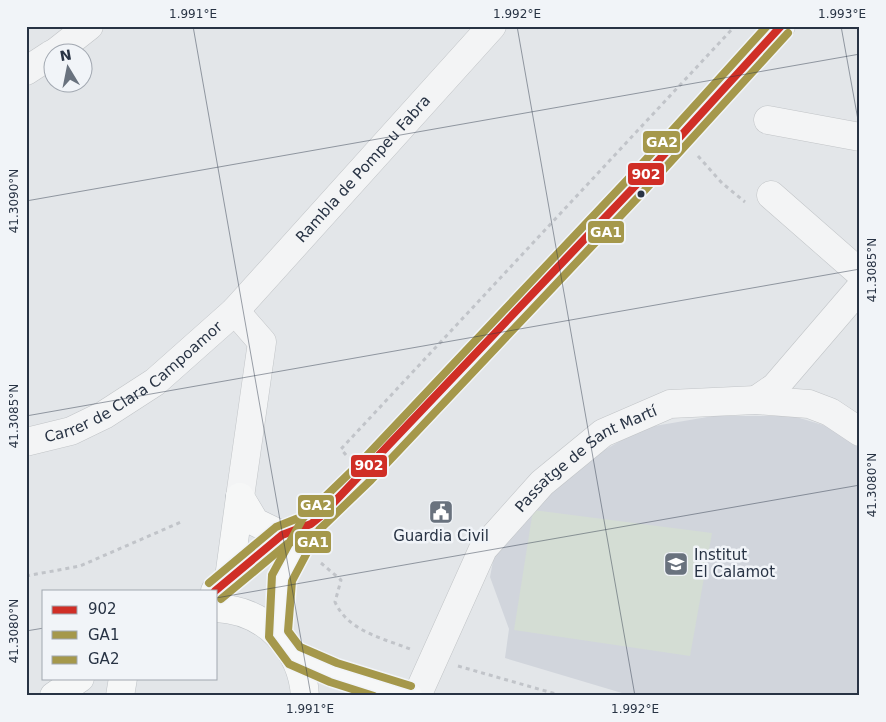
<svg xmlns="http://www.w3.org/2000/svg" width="886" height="722" font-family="'DejaVu Sans',sans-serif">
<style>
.built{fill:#d1d5dc}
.green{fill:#d4ddd4}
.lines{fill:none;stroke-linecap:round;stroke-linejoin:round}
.minor-casing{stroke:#c1c4c7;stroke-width:29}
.major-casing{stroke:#bfc3c7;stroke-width:29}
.path{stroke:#c1c4c9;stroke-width:3;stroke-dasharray:4 4;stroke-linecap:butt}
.minor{stroke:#f3f4f5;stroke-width:28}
.major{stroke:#f6f7f7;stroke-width:28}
.bus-1-casing{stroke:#f1f4f8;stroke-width:11}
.bus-2-casing{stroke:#f1f4f8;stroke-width:11}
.bus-3-casing{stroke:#f1f4f8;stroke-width:11}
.bus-1{stroke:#d02e26;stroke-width:8}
.bus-2{stroke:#a5984b;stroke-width:8}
.bus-3{stroke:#a5984b;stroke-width:8}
.ticks{fill:none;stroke:#283344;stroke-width:1;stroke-opacity:0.45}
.bus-dot{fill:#283344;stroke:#f1f4f8;stroke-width:2}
.labels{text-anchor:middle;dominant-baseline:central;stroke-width:5;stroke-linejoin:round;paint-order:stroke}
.street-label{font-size:15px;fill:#283344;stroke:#f1f4f8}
.poi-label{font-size:15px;fill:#283344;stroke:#f1f4f8}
.line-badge{stroke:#f1f4f8;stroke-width:2}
.badge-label{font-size:14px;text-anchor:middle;font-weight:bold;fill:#fff}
.neatline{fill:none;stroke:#283344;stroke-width:2}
.ticks-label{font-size:12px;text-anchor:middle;fill:#283344}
</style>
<rect width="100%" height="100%" fill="#e3e6e9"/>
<polygon class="built" points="713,416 793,416 836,429 860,446 860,696 632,696 505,658 509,629 490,577 495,551 559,476 643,428"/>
<polygon class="green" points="533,510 712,533 690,656 514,630"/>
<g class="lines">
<defs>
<g id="minor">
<polyline points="56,52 89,26"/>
<polyline points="26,71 52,54"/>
<polyline points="768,120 860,137"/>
<polyline points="771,195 860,273"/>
<polyline points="235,311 262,342 240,497"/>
<polyline points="756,400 775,387 860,288"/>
<path id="s1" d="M26,442l45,-11 33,-16 51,-33 80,-71 257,-285"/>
<polyline points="311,524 364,473 637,184 781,26"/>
<path id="s2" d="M417,696l66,-147 59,-66 61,-50 67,-29 86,-4 53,4 21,8 30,20"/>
</g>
<g id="major">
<polyline points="240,497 255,522 282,535"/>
<polyline points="229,578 240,497"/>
<polyline points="215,591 282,535 311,524"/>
<path d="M216,608c49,2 86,40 89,88"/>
<polyline points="278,634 282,578 311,524"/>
<polyline points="294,655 333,672 408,696"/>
<polyline points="54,696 80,678"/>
<polyline points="120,696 123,678"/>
</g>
</defs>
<use href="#minor" class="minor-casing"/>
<use href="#major" class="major-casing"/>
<g class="path">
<polyline points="698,156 722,183 745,202"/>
<polyline points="346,455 341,449 735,26"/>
<path d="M321,563l20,17 -6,22c13,29 47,36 75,47"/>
<polyline points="26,576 80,566 181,522"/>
<polyline points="458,666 563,696"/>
</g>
<use href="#minor" class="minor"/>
<use href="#major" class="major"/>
<defs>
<polyline id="bus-1" points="215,591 282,535 311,524 321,516 637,184 781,26"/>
<g id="bus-2">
<polyline points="221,599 287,544 314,533"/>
<polyline points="411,686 337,663 300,647 288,631 292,581 319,530 371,480 644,191 788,33"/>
</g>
<g id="bus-3">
<polyline points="209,583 276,527 306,515"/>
<polyline points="374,696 330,682 289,664 269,637 272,575 303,518 357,466 630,177 767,26"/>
</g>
</defs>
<use href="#bus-1" class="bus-1-casing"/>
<use href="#bus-2" class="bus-2-casing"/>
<use href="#bus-3" class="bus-3-casing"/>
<use href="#bus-1" class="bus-1"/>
<use href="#bus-2" class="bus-2"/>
<use href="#bus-3" class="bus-3"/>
</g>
<path class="ticks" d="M193,26l118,670M517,26l118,670M841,26l19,105M26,201l834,-147M26,416l834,-147M216,598l644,-113M26,631l18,-3"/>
<defs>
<symbol id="civic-square" viewBox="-11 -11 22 22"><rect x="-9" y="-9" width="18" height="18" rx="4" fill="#69727e" stroke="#f1f4f8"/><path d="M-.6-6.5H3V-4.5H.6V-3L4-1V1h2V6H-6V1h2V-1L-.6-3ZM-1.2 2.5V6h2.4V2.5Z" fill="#fff"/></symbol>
<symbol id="school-square" viewBox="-11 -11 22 22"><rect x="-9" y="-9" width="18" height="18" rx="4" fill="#69727e" stroke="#f1f4f8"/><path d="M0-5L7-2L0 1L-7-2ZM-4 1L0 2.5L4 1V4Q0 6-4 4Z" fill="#fff"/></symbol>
</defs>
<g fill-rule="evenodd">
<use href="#civic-square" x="427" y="498" width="28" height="28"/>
<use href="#school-square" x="662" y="550" width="28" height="28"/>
</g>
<circle class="bus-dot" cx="641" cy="194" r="4.5"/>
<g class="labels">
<g class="street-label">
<text stroke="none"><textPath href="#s1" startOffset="442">Rambla de Pompeu Fabra</textPath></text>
<text stroke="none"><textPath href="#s1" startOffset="125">Carrer de Clara Campoamor</textPath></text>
<text stroke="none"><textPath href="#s2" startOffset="300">Passatge de Sant Martí</textPath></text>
</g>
<g class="poi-label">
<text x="441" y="536">Guardia Civil</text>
<text x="694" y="555" text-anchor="start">Institut<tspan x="694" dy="17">El Calamot</tspan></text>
</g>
</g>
<g class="line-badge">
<rect x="642" y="130" width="39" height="24" rx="5" fill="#a5984b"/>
<rect x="627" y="162" width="38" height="24" rx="5" fill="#d02e26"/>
<rect x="587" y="220" width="38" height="24" rx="5" fill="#a5984b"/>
<rect x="350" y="454" width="38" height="24" rx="5" fill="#d02e26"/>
<rect x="297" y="494" width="38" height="24" rx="5" fill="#a5984b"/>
<rect x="294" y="530" width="38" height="24" rx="5" fill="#a5984b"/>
</g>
<g class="badge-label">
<text x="662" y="147">GA2</text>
<text x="646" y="179">902</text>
<text x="606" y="237">GA1</text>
<text x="369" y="470">902</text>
<text x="316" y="510">GA2</text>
<text x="313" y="547">GA1</text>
</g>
<rect width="886" height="722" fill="none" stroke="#f1f4f8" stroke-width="55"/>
<rect x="42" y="590" width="175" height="90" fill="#f1f4f8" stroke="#a1a7b0"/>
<rect x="52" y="606" width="25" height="8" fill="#d02e26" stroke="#a1a7b0"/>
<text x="88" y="614" font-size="15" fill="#283344">902</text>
<rect x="52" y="631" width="25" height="8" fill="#a5984b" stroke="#a1a7b0"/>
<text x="88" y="640" font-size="15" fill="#283344">GA1</text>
<rect x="52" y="656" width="25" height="8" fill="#a5984b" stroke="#a1a7b0"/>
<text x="88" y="664" font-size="15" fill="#283344">GA2</text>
<g transform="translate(68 68) rotate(350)"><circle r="24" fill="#f1f4f8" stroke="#a1a7b0"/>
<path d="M0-4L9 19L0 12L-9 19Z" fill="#69727e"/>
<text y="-8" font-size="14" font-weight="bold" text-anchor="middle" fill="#283344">N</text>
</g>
<rect x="28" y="28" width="830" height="666" class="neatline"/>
<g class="ticks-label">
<text x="193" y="18">1.991°E</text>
<text x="517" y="18">1.992°E</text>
<text x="842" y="18">1.993°E</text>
<text transform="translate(14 201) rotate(-90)" y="4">41.3090°N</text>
<text transform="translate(872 270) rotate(-90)" y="4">41.3085°N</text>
<text transform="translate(14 416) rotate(-90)" y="4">41.3085°N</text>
<text transform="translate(872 485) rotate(-90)" y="4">41.3080°N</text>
<text transform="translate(14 631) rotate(-90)" y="4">41.3080°N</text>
<text x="310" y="713">1.991°E</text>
<text x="635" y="713">1.992°E</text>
</g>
</svg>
